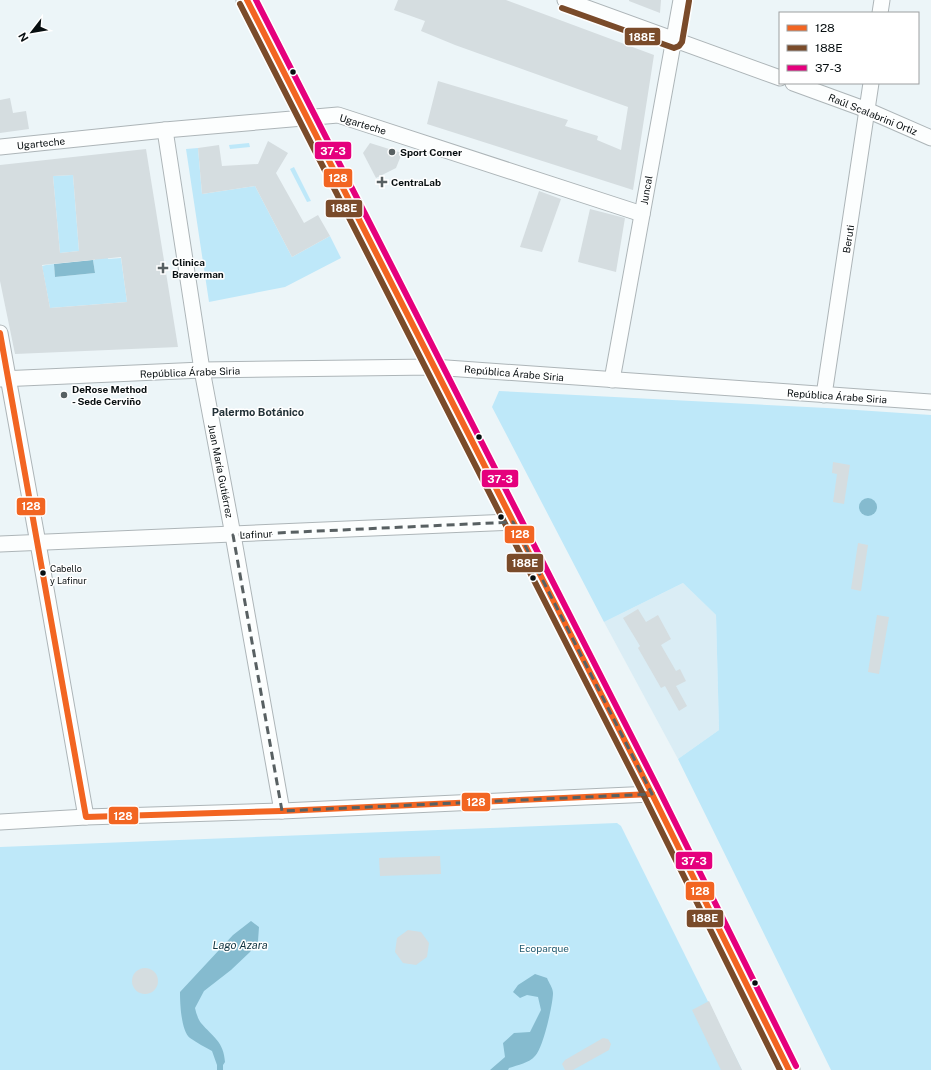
<svg xmlns="http://www.w3.org/2000/svg" width="931" height="1070" font-family="'Public Sans',sans-serif">
<style>
.built{fill:#daedf5}
.green{fill:#bee8f9}
.water{fill:#85bbcf}
.building{fill:#d5dde0;fill-rule:evenodd}
.lines{fill:none;stroke-linecap:round;stroke-linejoin:round}
.minor-casing{stroke:#adb5b8;stroke-width:17}
.secondary-casing{stroke:#adb5b8;stroke-width:23}
.minor{stroke:#fcfefe;stroke-width:15}
.secondary{stroke:#fcfefe;stroke-width:21}
.bus-1-casing{stroke:#fff;stroke-width:9}
.bus-2-casing{stroke:#fff;stroke-width:9}
.bus-3-casing{stroke:#fff;stroke-width:9}
.bus-1{stroke:#f26522;stroke-width:6}
.bus-2{stroke:#7a4b2a;stroke-width:6}
.bus-3{stroke:#e5007d;stroke-width:6}
.marked{fill:none;stroke:#586062;stroke-width:3;stroke-dasharray:8 5;stroke-linejoin:round}
.bus-dot{fill:#080f11;stroke:#fff;stroke-width:1.5}
.poi-dot{fill:#586062;stroke:#fff;stroke-width:1.5}
.labels{text-anchor:middle;dominant-baseline:central;stroke-width:3;stroke-linejoin:round;paint-order:stroke}
.bus-label{font-size:9px;fill:#080f11;stroke:#fff;text-anchor:start}
.street-label{font-size:10px;fill:#080f11;stroke:#fff}
.poi-label{font-size:10px;font-weight:bold;fill:#080f11;stroke:#fff;text-anchor:start}
.park-label{font-size:10px;fill:#255e73;stroke:#fff}
.neighbourhood-label{font-size:11px;font-weight:bold;fill:#223137;stroke:#fff}
.water-label{font-size:11px;font-style:italic;fill:#0f323e;stroke:#fff}
.line-badge{stroke:#fff;stroke-width:1.5}
.badge-label{font-size:11px;text-anchor:middle;font-weight:bold;fill:#fff}
</style>
<rect width="100%" height="100%" fill="#ecf5f8"/>
<polygon class="built" points="683,583 716,615 719,730 678,759 604,622"/>
<g class="green">
<polygon points="249,143 250,147 230,149 229,145"/>
<polygon points="198,148 202,194 255,186 292,257 330,236 341,258 285,287 209,302 186,149"/>
<polygon points="294,167 311,201 307,202 290,169"/>
<polygon points="73,175 79,251 60,253 53,176"/>
<polygon points="105,235 108,259 121,258 127,302 50,308 42,266 46,265 44,240 46,265 54,264 55,277 95,273 93,260 95,260 93,236"/>
<polygon points="499,391 827,408 931,415 931,1070 831,1070 678,759 719,730 716,615 683,583 604,622 492,407"/>
<polygon points="617,823 621,826 742,1070 0,1070 0,847"/>
</g>
<g class="water">
<polygon points="93,260 95,273 55,277 54,264"/>
<circle cx="868" cy="507" r="9"/>
<path d="M251,921l8,6 -1,14 -8,11 -19,18 -27,21 -9,17c1,5 3,11 6,15 12,14 23,19 24,39l-2,3v5h-6v-5l-5,-14c-7,-4 -15,-8 -22,-13 -9,-7 -10,-35 -10,-46l53,-57z"/>
<path d="M535,974l12,4c2,5 6,10 6,15 0,11 -10,56 -18,63 -6,7 -17,9 -26,12l-1,2h-18l15,-13 -2,-14 11,-10 16,-1 11,-22 -3,-13 -11,-2 -7,3 -7,-6 5,-7z"/>
</g>
<g class="building">
<polygon points="398,0 506,0 654,55 633,190 427,124 438,81 568,120 565,126 598,136 597,140 621,150 628,107 455,45 421,31 425,21 394,10"/>
<polygon points="629,0 661,0 660,13 629,1"/>
<polygon points="10,98 13,113 26,111 29,129 0,133 0,100"/>
<polygon points="268,141 288,153 276,173 304,223 318,215 330,236 292,257 255,186 202,194 198,148 219,145 222,166 258,164"/>
<polygon points="370,143 402,153 396,168 376,178 363,153"/>
<path d="M146,149l32,198 -163,7 -15,-73v-116zM73,175l6,76 -19,2 -7,-77zM121,257l6,45 -77,6 -8,-43z"/>
<polygon points="539,191 561,199 542,252 520,247"/>
<polygon points="590,209 625,218 616,272 578,262"/>
<polygon points="833,462 850,465 844,504 833,502 837,474 832,473"/>
<polygon points="858,543 868,545 861,591 851,589"/>
<polygon points="638,609 646,622 658,615 671,639 661,645 676,671 680,669 686,681 676,686 687,706 679,711 665,686 661,688 638,648 640,646 623,618"/>
<polygon points="877,615 889,617 879,674 868,672"/>
<polygon points="440,856 441,874 380,876 379,858"/>
<polygon points="408,930 421,932 429,943 427,957 416,965 403,963 395,952 397,938"/>
<circle cx="145" cy="981" r="13"/>
<polygon points="709,1001 728,1041 742,1070 721,1070 692,1010"/>
<polygon points="603,1038 608,1039 611,1044 609,1050 573,1070 565,1070 562,1064 565,1060"/>
</g>
<g class="lines">
<defs>
<g id="minor">
<polyline points="565,0 780,78"/>
<polyline points="880,13 882,0"/>
<polyline points="793,83 867,110 931,138"/>
<polyline points="165,130 202,370 233,535 282,811"/>
<polyline points="0,147 165,130 338,115 642,214"/>
<polyline points="0,333 38,543 86,817"/>
<polyline points="0,379 202,370 433,367 931,402"/>
<polyline points="612,380 681,0"/>
<polyline points="824,395 871,83"/>
<polyline points="0,544 513,522"/>
<polyline points="0,822 86,817 282,811 652,794"/>
</g>
<polyline id="secondary" points="247,0 652,794 789,1070"/>
</defs>
<use href="#minor" class="minor-casing"/>
<use href="#secondary" class="secondary-casing"/>
<use href="#minor" class="minor"/>
<use href="#secondary" class="secondary"/>
<defs>
<g id="bus-1">
<polyline points="247,0 652,794 789,1070"/>
<polyline points="0,333 86,817 282,811 652,794"/>
</g>
<g id="bus-2">
<polyline points="240,4 645,798 780,1070"/>
<polyline points="562,8 674,48 679,46 682,42 689,1"/>
</g>
<polyline id="bus-3" points="256,0 659,790 796,1066"/>
</defs>
<use href="#bus-1" class="bus-1-casing"/>
<use href="#bus-2" class="bus-2-casing"/>
<use href="#bus-3" class="bus-3-casing"/>
<use href="#bus-1" class="bus-1"/>
<use href="#bus-2" class="bus-2"/>
<use href="#bus-3" class="bus-3"/>
</g>
<path class="marked" d="M513,522l139,272 -370,17 -49,-276z"/>
<g class="bus-dot">
<circle cx="293" cy="72" r="3.5"/>
<circle cx="479" cy="437" r="3.5"/>
<circle cx="501" cy="517" r="3.5"/>
<circle cx="43" cy="573" r="3.5"/>
<circle cx="533" cy="578" r="3.5"/>
<circle cx="755" cy="983" r="3.5"/>
</g>
<g class="poi-dot">
<circle cx="392" cy="152" r="4"/>
<path d="M380 176h4v4h4v4h-4v4h-4v-4h-4v-4h4z"/>
<path d="M161 262h4v4h4v4h-4v4h-4v-4h-4v-4h4z"/>
<circle cx="64" cy="395" r="4"/>
</g>
<g class="labels">
<g class="bus-label">
<text x="50" y="568">Cabello<tspan x="50" dy="12">y Lafinur</tspan></text>
</g>
<g class="street-label">
<text transform="translate(873 114) rotate(22)">Raúl Scalabrini Ortiz</text>
<text transform="translate(363 124) rotate(17)">Ugarteche</text>
<text transform="translate(41 143) rotate(-6)">Ugarteche</text>
<text transform="translate(646 190) rotate(-80)">Juncal</text>
<text transform="translate(848 239) rotate(-81)">Beruti</text>
<text transform="translate(190 372) rotate(-2)">República Árabe Siria</text>
<text transform="translate(514 373) rotate(5)">República Árabe Siria</text>
<text transform="translate(837 396) rotate(4)">República Árabe Siria</text>
<text transform="translate(221 471) rotate(79)">Juan María Gutiérrez</text>
<text transform="translate(256 534) rotate(-3)">Lafinur</text>
</g>
<g class="poi-label">
<text x="400" y="152">Sport Corner</text>
<text x="391" y="182">CentraLab</text>
<text x="172" y="262">Clinica<tspan x="172" dy="12">Braverman</tspan></text>
<text x="72" y="389">DeRose Method<tspan x="72" dy="12">- Sede Cerviño</tspan></text>
</g>
<g class="park-label">
<text x="544" y="948">Ecoparque</text>
</g>
<g class="neighbourhood-label">
<text x="258" y="412">Palermo Botánico</text>
</g>
<g class="water-label">
<text x="240" y="945">Lago Azara</text>
</g>
</g>
<g class="line-badge">
<rect x="624" y="27" width="37" height="19" rx="4" fill="#7a4b2a"/>
<rect x="314" y="141" width="38" height="19" rx="4" fill="#e5007d"/>
<rect x="323" y="168" width="30" height="20" rx="4" fill="#f26522"/>
<rect x="325" y="199" width="38" height="19" rx="4" fill="#7a4b2a"/>
<rect x="481" y="469" width="38" height="19" rx="4" fill="#e5007d"/>
<rect x="16" y="497" width="30" height="19" rx="4" fill="#f26522"/>
<rect x="504" y="525" width="31" height="19" rx="4" fill="#f26522"/>
<rect x="506" y="553" width="38" height="20" rx="4" fill="#7a4b2a"/>
<rect x="461" y="792" width="30" height="20" rx="4" fill="#f26522"/>
<rect x="108" y="806" width="31" height="19" rx="4" fill="#f26522"/>
<rect x="675" y="851" width="38" height="19" rx="4" fill="#e5007d"/>
<rect x="685" y="881" width="30" height="20" rx="4" fill="#f26522"/>
<rect x="686" y="909" width="38" height="19" rx="4" fill="#7a4b2a"/>
</g>
<g class="badge-label">
<text x="642" y="41">188E</text>
<text x="333" y="155">37-3</text>
<text x="338" y="182">128</text>
<text x="344" y="212">188E</text>
<text x="500" y="483">37-3</text>
<text x="31" y="510">128</text>
<text x="520" y="538">128</text>
<text x="525" y="567">188E</text>
<text x="476" y="806">128</text>
<text x="123" y="820">128</text>
<text x="694" y="865">37-3</text>
<text x="700" y="895">128</text>
<text x="705" y="922">188E</text>
</g>
<rect x="779" y="12" width="140" height="72" fill="#ffffff" stroke="#9c9fa0"/>
<rect x="787" y="25" width="20" height="6" fill="#f26522" stroke="#9c9fa0"/>
<text x="815" y="32" font-size="12" fill="#080f11">128</text>
<rect x="787" y="45" width="20" height="6" fill="#7a4b2a" stroke="#9c9fa0"/>
<text x="815" y="52" font-size="12" fill="#080f11">188E</text>
<rect x="787" y="65" width="20" height="6" fill="#e5007d" stroke="#9c9fa0"/>
<text x="815" y="72" font-size="12" fill="#080f11">37-3</text>
<g transform="translate(32 32) rotate(239)" stroke="#ffffff" stroke-width="3" paint-order="stroke">
<path d="M0-3L7 15L0 10L-7 15Z" fill="#080f11"/>
<text y="-6" font-size="11" font-weight="bold" text-anchor="middle" fill="#080f11">N</text>
</g>
</svg>
